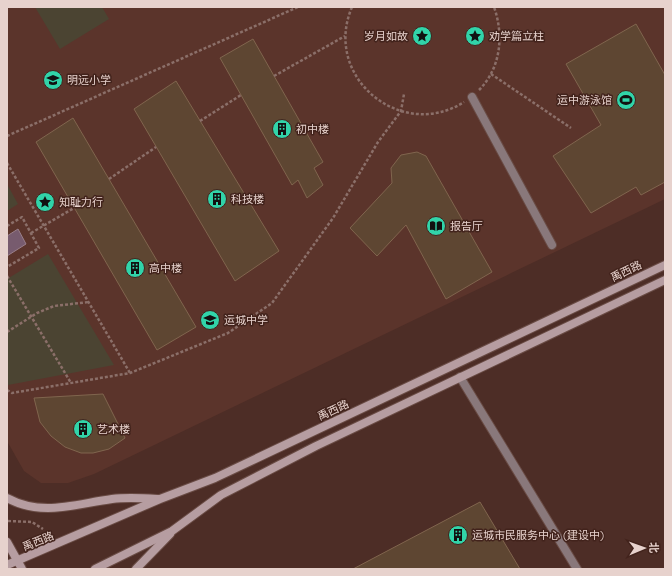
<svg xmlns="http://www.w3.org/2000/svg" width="672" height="576" font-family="Quicksand,'Noto Sans SC',sans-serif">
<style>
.built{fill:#5b342b}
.green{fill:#4b4432}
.water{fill:#775b6e;stroke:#997f8a}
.building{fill:#5e4632;stroke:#80654e}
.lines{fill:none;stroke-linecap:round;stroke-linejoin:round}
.lane-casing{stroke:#694b44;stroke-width:10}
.secondary-casing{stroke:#694b44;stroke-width:10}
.path{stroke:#8b6f69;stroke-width:2.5;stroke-dasharray:3 2;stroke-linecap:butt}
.lane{stroke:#89787b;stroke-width:8}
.secondary{stroke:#b69da1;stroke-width:8}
.labels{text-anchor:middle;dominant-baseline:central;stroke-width:3;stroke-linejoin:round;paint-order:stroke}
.poi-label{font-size:11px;fill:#e7d2cd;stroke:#42231c;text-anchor:start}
.street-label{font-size:11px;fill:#e7d2cd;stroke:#42231c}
</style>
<rect width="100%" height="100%" fill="#4d2d26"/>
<polygon class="built" points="7,7 665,7 665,199 94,474 68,483 41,483 24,471 7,441"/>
<g class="green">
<polygon points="35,7 102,7 109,19 60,49"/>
<polygon points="7,184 18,204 7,211"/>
<polygon points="48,254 114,365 8,385 7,279"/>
</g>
<polygon class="water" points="18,229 26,244 7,256 7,236"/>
<g class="building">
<polygon points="636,24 665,75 665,182 641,195 636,187 591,213 553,156 601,125 566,64"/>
<polygon points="253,39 323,162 314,168 323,185 307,198 298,180 292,185 220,58"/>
<polygon points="176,81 279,251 235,281 134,109"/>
<polygon points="73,118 196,327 157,350 36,142"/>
<polygon points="417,152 426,156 492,272 446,299 406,225 377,256 350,228 392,183 391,168 401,155"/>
<polygon points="103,394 125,438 109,449 93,453 81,453 65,447 51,436 40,422 34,398"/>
<polygon points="480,502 520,569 353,569"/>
</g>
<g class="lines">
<defs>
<g id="lane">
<polyline points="472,97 552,245"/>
<polyline points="460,377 577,569"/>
</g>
<g id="secondary">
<path d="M7,498c35,19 68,6 105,1 15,-2 30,-1 46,0"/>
<polyline points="7,542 22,569"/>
<polyline points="7,565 160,499 215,478 665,265"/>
<polyline points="95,569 172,531 221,495 316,446 665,280"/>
<polyline points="136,569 170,534"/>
</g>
</defs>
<use href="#lane" class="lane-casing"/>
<use href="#secondary" class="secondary-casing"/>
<g class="path">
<path d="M352,7c-30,70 49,135 112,95"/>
<polyline points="491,74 571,128"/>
<polyline points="274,76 345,36"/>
<path d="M479,90c22,-22 25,-55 15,-83"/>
<polyline points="200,121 241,95"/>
<polyline points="7,136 298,7"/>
<polyline points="7,163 130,373"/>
<polyline points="109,179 156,147"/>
<polyline points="7,226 22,217 39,248 7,267"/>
<polyline points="31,233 74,208"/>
<polyline points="7,276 71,383"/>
<polyline points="7,332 37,313 54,306 89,302"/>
<polyline points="7,390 12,393 130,373 228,333 272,303 333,218 378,142 401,111 404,94"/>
<polyline points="8,521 32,522 43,529"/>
</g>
<use href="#lane" class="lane"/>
<use href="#secondary" class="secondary"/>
</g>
<defs>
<symbol id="sight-disc" viewBox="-11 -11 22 22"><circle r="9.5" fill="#31d4a9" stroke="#42231c"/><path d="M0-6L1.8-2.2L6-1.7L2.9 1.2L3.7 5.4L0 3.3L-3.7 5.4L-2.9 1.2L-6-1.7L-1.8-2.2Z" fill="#111"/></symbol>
<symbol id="school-disc" viewBox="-11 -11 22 22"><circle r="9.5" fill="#31d4a9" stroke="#42231c"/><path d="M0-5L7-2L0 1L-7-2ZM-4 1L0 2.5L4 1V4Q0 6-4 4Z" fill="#111"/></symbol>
<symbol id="stadium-disc" viewBox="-11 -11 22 22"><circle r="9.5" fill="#31d4a9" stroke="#42231c"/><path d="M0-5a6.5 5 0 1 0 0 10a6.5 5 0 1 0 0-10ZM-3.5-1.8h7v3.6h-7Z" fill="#111"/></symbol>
<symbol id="building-disc" viewBox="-11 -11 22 22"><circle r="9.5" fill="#31d4a9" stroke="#42231c"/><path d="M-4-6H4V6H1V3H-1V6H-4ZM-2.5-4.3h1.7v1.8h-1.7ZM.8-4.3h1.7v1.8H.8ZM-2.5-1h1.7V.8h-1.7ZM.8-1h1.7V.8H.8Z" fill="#111"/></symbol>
<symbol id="library-disc" viewBox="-11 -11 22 22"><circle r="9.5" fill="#31d4a9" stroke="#42231c"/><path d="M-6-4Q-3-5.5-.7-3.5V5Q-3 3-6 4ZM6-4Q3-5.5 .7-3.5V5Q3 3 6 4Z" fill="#111"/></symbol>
</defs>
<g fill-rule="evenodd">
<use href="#sight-disc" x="411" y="25" width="22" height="22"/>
<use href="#sight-disc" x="464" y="25" width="22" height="22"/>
<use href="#school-disc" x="42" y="69" width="22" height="22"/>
<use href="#stadium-disc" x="615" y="89" width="22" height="22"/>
<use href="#building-disc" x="271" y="118" width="22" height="22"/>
<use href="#building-disc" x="206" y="188" width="22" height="22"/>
<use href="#sight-disc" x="34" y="191" width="22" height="22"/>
<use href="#library-disc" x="425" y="215" width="22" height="22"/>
<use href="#building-disc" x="124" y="257" width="22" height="22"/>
<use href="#school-disc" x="199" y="309" width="22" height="22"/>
<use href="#building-disc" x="72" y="418" width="22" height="22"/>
<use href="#building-disc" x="447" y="524" width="22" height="22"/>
</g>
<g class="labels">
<g class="poi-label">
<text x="408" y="36" text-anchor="end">岁月如故</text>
<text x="489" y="36">劝学篇立柱</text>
<text x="67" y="80">明远小学</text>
<text x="612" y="100" text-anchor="end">运中游泳馆</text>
<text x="296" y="129">初中楼</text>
<text x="231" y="199">科技楼</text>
<text x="59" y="202">知耻力行</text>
<text x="450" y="226">报告厅</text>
<text x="149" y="268">高中楼</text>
<text x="224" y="320">运城中学</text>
<text x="97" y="429">艺术楼</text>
<text x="472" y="535">运城市民服务中心 (建设中)</text>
</g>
<g class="street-label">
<text transform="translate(626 271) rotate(-26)">禹西路</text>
<text transform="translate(333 410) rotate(-25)">禹西路</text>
<text transform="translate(38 541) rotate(-22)">禹西路</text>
</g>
</g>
<rect width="672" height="576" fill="none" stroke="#e7d2cd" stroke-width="16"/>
<g transform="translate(644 548) rotate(88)" stroke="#42231c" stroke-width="3" paint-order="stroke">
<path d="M0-3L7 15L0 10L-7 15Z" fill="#e7d2cd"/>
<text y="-6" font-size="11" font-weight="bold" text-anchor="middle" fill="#e7d2cd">北</text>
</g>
</svg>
